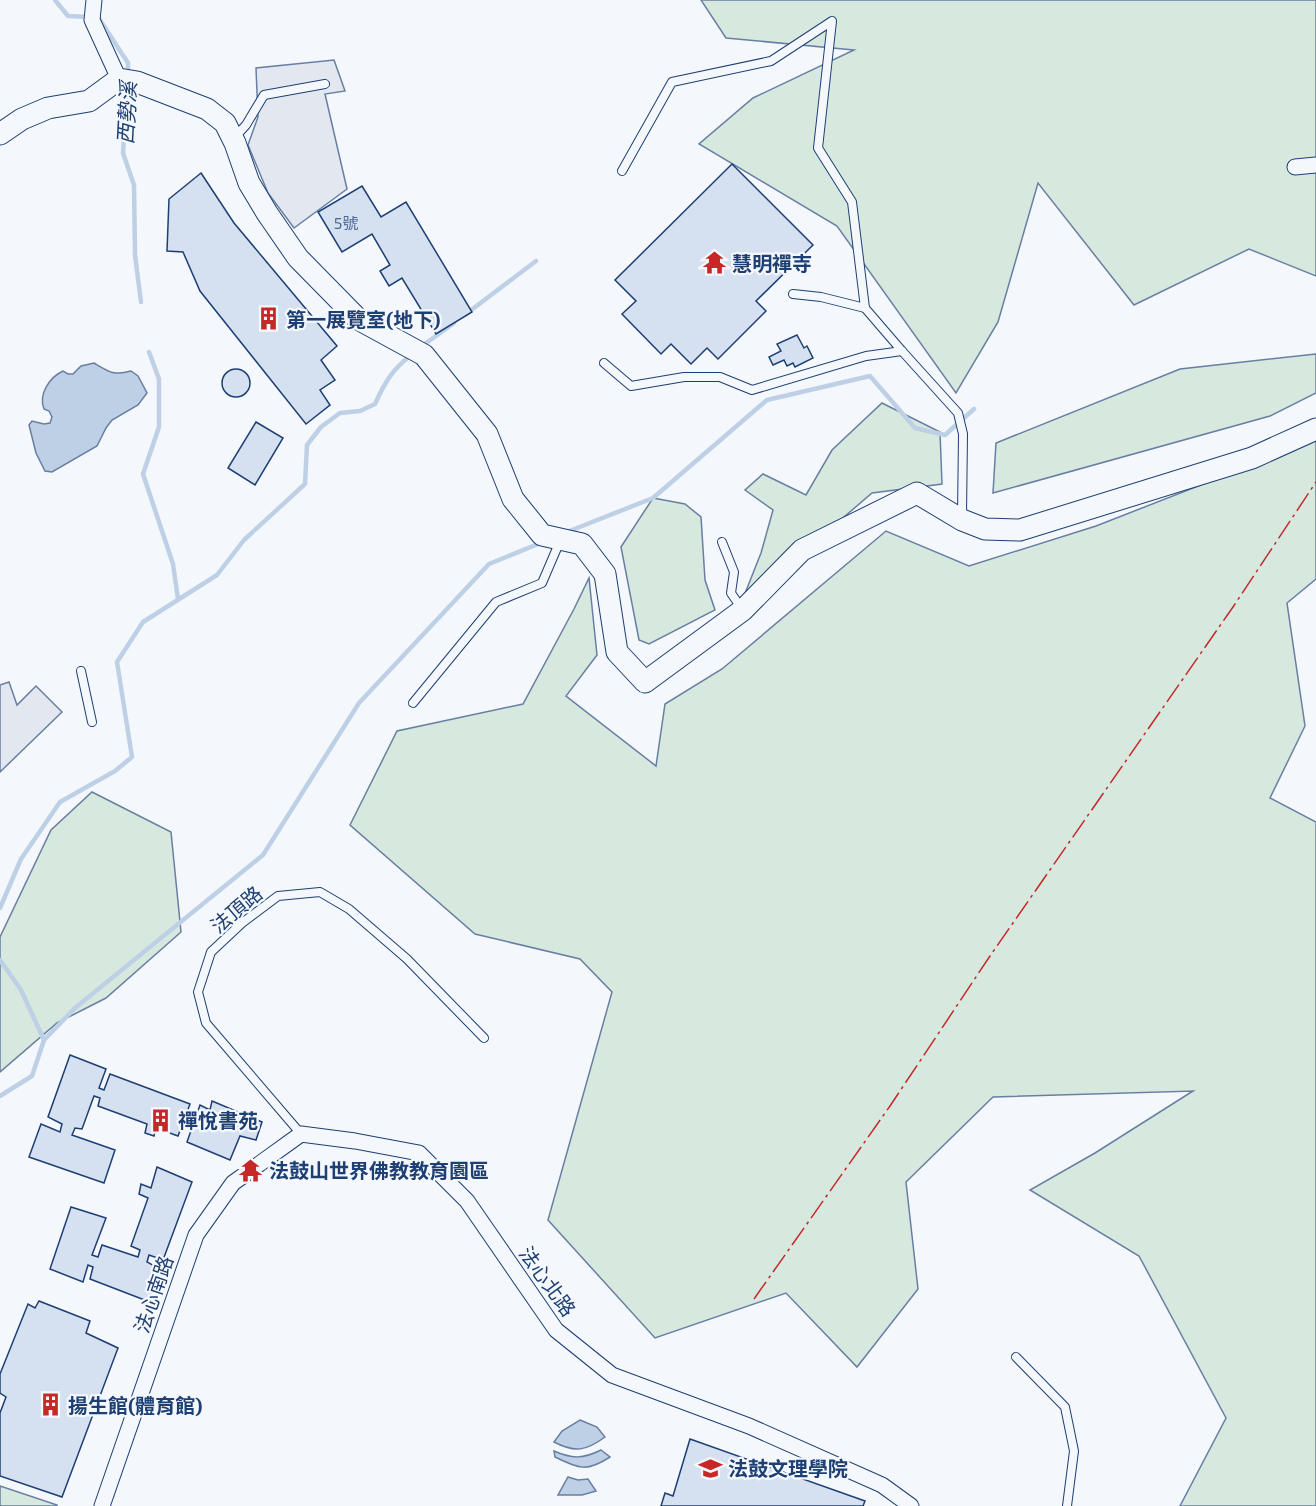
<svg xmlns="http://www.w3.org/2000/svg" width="1316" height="1506" font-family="'Exo 2','Noto Sans TC',sans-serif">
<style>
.green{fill:#d7e8df;stroke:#687fa3;stroke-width:1.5}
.parking{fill:#e3e8f0;stroke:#687fa3;stroke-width:1.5}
.water{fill:#bed0e5;stroke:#687fa3;stroke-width:1.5}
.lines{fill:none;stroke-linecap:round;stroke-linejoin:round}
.stream{stroke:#bed0e5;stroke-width:4.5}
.building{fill:#d5e0f0;stroke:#1d3f73;stroke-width:1.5}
.lane-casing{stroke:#1d3f73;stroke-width:10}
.street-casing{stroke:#1d3f73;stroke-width:17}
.secondary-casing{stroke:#1d3f73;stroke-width:23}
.lane{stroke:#f4f7fb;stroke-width:8}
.street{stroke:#f4f7fb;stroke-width:15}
.secondary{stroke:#f4f7fb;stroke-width:21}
.power{stroke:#c62828;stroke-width:1.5;stroke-dasharray:21 4.5 3 4.5;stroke-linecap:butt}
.labels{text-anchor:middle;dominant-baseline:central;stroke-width:4.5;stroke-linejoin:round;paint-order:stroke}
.number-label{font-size:16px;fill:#4b6792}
.poi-label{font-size:20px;font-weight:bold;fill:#1d3f73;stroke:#f4f7fb;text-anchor:start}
.street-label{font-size:20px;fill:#1d3f73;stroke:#f4f7fb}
.water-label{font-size:21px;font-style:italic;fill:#1d3f73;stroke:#f4f7fb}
</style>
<rect width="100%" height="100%" fill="#f4f7fb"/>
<g class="green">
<polygon points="701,0 1316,0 1316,276 1249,249 1134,305 1038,183 998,322 956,393 837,226 699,144 753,98 854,50 726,38"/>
<polygon points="1316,354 1316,393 1270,416 993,493 996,443 1180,369"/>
<polygon points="882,403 940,432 942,484 872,493 740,606 761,553 773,510 745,490 763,474 806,495 832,450"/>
<polygon points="1316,440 1316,579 1287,603 1305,726 1270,798 1316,822 1316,1506 1180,1506 1226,1418 1139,1256 1030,1190 1095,1153 1193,1091 993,1097 906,1182 918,1289 857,1367 786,1293 655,1338 548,1220 612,992 580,959 475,934 350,825 397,731 523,704 574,609 589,578 597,655 566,696 656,766 665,704 722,669 886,531 969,566 1096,526"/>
<polygon points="653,498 685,504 701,517 705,580 715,610 649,644 639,640 621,547"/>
<polygon points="92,792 171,832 181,932 106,998 57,1023 0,1072 0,937 51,830"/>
<polygon points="0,1486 57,1505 57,1506 0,1506"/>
</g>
<g class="parking">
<polygon points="334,60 345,91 325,94 347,189 294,228 268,193 248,145 258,117 256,68"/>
<polygon points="9,682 17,705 36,686 62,712 0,772 0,685"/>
</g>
<g class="water">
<path d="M94,363c15,9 20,13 37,8l7,5 9,17 -9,12 -26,15 -6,8 -9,18 -45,26 -7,-1 -9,-18 -7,-28 3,-4 12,3 6,-1 2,-6 -3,-6 -5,-2c-6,-15 6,-32 19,-38l5,3h5l8,-8z"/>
<path d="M580,1420l17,7 8,10c-19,14 -30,16 -51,5l8,-11z"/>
<path d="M601,1450l9,7c-23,15 -31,12 -55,0l-1,-6c18,8 29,8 47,-1z"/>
<polygon points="568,1477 578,1480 588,1479 596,1491 582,1495 558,1495"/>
</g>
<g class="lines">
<g class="stream">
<polyline points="55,0 68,16 90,17"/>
<polyline points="98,17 128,63 128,74"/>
<polyline points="127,86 123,153 134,185 135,255 141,302"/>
<polyline points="466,314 536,261"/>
<polyline points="422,346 454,323"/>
<polyline points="149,352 159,379 159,427 143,474 173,564 178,599"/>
<polyline points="567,532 653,498 767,400 870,376 915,428 945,435 974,409"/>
<path d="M0,908l21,-49 39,-57 55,-31 17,-14 -15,-95 26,-40 74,-47 27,-35 61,-56 2,-39 14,-18 19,-14 20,-2 15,-7c10,-22 17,-34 36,-49"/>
<polyline points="0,960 21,990 44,1040 32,1076 0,1096"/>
<polyline points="44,1040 75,1008 263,855 359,703 489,564 543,542"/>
</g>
</g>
<g class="building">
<polygon points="732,164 813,245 756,301 766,311 718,359 707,348 691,364 671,344 661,354 622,314 636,301 615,280"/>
<polygon points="201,173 234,223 337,346 321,360 335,380 320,390 330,405 306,424 200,291 183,252 167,251 169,199"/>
<polygon points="362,186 381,217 406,202 472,312 436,334 402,278 389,286 380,271 390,265 372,234 342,252 318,212"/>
<polygon points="797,335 804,348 807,346 813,358 795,367 793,363 787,366 784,360 773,365 769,357 781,351 777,344"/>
<circle cx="236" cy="383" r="14"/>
<polygon points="256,422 283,438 255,485 228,468"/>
<polygon points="70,1055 106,1069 99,1088 104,1090 110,1074 190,1104 178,1136 156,1128 154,1136 145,1133 147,1124 98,1106 100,1098 94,1096 82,1129 75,1128 72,1135 115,1150 104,1183 29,1157 41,1124 60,1132 62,1124 48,1117"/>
<polygon points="212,1101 262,1122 256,1140 240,1136 230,1160 187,1142 200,1105 210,1110"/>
<polygon points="157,1167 192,1182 163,1260 149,1255 147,1262 167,1273 155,1304 90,1279 93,1267 88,1265 83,1282 50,1269 71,1207 106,1218 92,1255 98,1257 102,1245 138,1257 140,1250 131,1246 148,1198 139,1194 141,1184 151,1188"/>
<polygon points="39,1301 90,1321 86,1333 118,1348 62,1497 0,1476 0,1413 6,1397 0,1393 0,1374 28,1304 35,1308"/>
<polygon points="690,1439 865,1501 863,1506 661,1506 665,1493 673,1496"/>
</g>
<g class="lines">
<defs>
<g id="lane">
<polyline points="234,138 246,125 264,95 325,84"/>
<polyline points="622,171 672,82 771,61 832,21 818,148 852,202 865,308 902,351 958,413 963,434 962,516"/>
<polyline points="793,294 821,297 865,308"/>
<polyline points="604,363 631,386 684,377 720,377 752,390 866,356 902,351"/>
<polyline points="722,542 734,572 731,593 742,609"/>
<polyline points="81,671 92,722"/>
<polyline points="413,703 496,602 542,583 560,541"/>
<polyline points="301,1134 206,1023 198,992 211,952 242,923 278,896 320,892 349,909 407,959 484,1038"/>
<polyline points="1016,1357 1065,1407 1074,1451 1067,1506"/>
</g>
<g id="street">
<polyline points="94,0 92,20 119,79"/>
<polyline points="1295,167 1316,165"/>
<polyline points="102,1506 196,1235 233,1183 301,1134 355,1141 419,1153 467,1201 556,1330 612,1375 749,1426 882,1485 911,1506"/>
</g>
<polyline id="secondary" points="0,134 22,119 48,108 89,101 119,79 137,82 207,109 225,123 235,143 249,183 267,213 298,258 358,319 424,355 487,434 513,499 542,535 582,544 605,574 617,652 645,682 743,610 802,550 917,493 962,520 985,529 1020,530 1252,458 1316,429"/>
</defs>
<use href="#lane" class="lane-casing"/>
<use href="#street" class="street-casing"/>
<use href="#secondary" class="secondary-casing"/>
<use href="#lane" class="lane"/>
<use href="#street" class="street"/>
<use href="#secondary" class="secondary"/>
<polyline class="power" points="754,1299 890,1106 990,956 1233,607 1316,482"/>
</g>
<defs>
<symbol id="temple-bare" viewBox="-9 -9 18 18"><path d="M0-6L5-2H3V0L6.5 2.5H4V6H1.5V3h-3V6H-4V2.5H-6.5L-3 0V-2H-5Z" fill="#c62828" stroke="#f4f7fb" stroke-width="2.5" paint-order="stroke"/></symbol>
<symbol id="building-bare" viewBox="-9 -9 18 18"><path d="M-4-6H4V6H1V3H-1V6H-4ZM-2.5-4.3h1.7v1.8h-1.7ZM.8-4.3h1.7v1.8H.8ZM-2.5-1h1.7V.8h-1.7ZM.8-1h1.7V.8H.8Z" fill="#c62828" stroke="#f4f7fb" stroke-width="2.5" paint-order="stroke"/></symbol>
<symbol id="university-bare" viewBox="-9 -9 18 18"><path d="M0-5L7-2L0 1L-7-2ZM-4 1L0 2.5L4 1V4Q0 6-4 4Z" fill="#c62828" stroke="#f4f7fb" stroke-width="2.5" paint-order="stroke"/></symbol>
</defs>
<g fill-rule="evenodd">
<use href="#temple-bare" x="698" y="246" width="33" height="33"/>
<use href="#building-bare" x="252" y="302" width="33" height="33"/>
<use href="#building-bare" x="144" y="1104" width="33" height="33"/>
<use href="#temple-bare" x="234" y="1154" width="33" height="33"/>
<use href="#building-bare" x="34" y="1388" width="33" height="33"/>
<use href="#university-bare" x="694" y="1452" width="33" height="33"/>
</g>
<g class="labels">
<g class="number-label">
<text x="346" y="222">5號</text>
</g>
<g class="poi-label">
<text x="732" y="263">慧明禪寺</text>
<text x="286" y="319">第一展覽室(地下)</text>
<text x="178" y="1120">禪悅書苑</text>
<text x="269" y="1170">法鼓山世界佛教教育園區</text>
<text x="68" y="1405">揚生館(體育館)</text>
<text x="728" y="1468">法鼓文理學院</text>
</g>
<g class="street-label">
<text transform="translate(236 909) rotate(-40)">法頂路</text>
<text transform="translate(548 1281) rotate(54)">法心北路</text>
<text transform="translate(153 1294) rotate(-71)">法心南路</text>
</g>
<g class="water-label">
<text transform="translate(126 113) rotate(-87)">西勢溪</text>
</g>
</g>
</svg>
